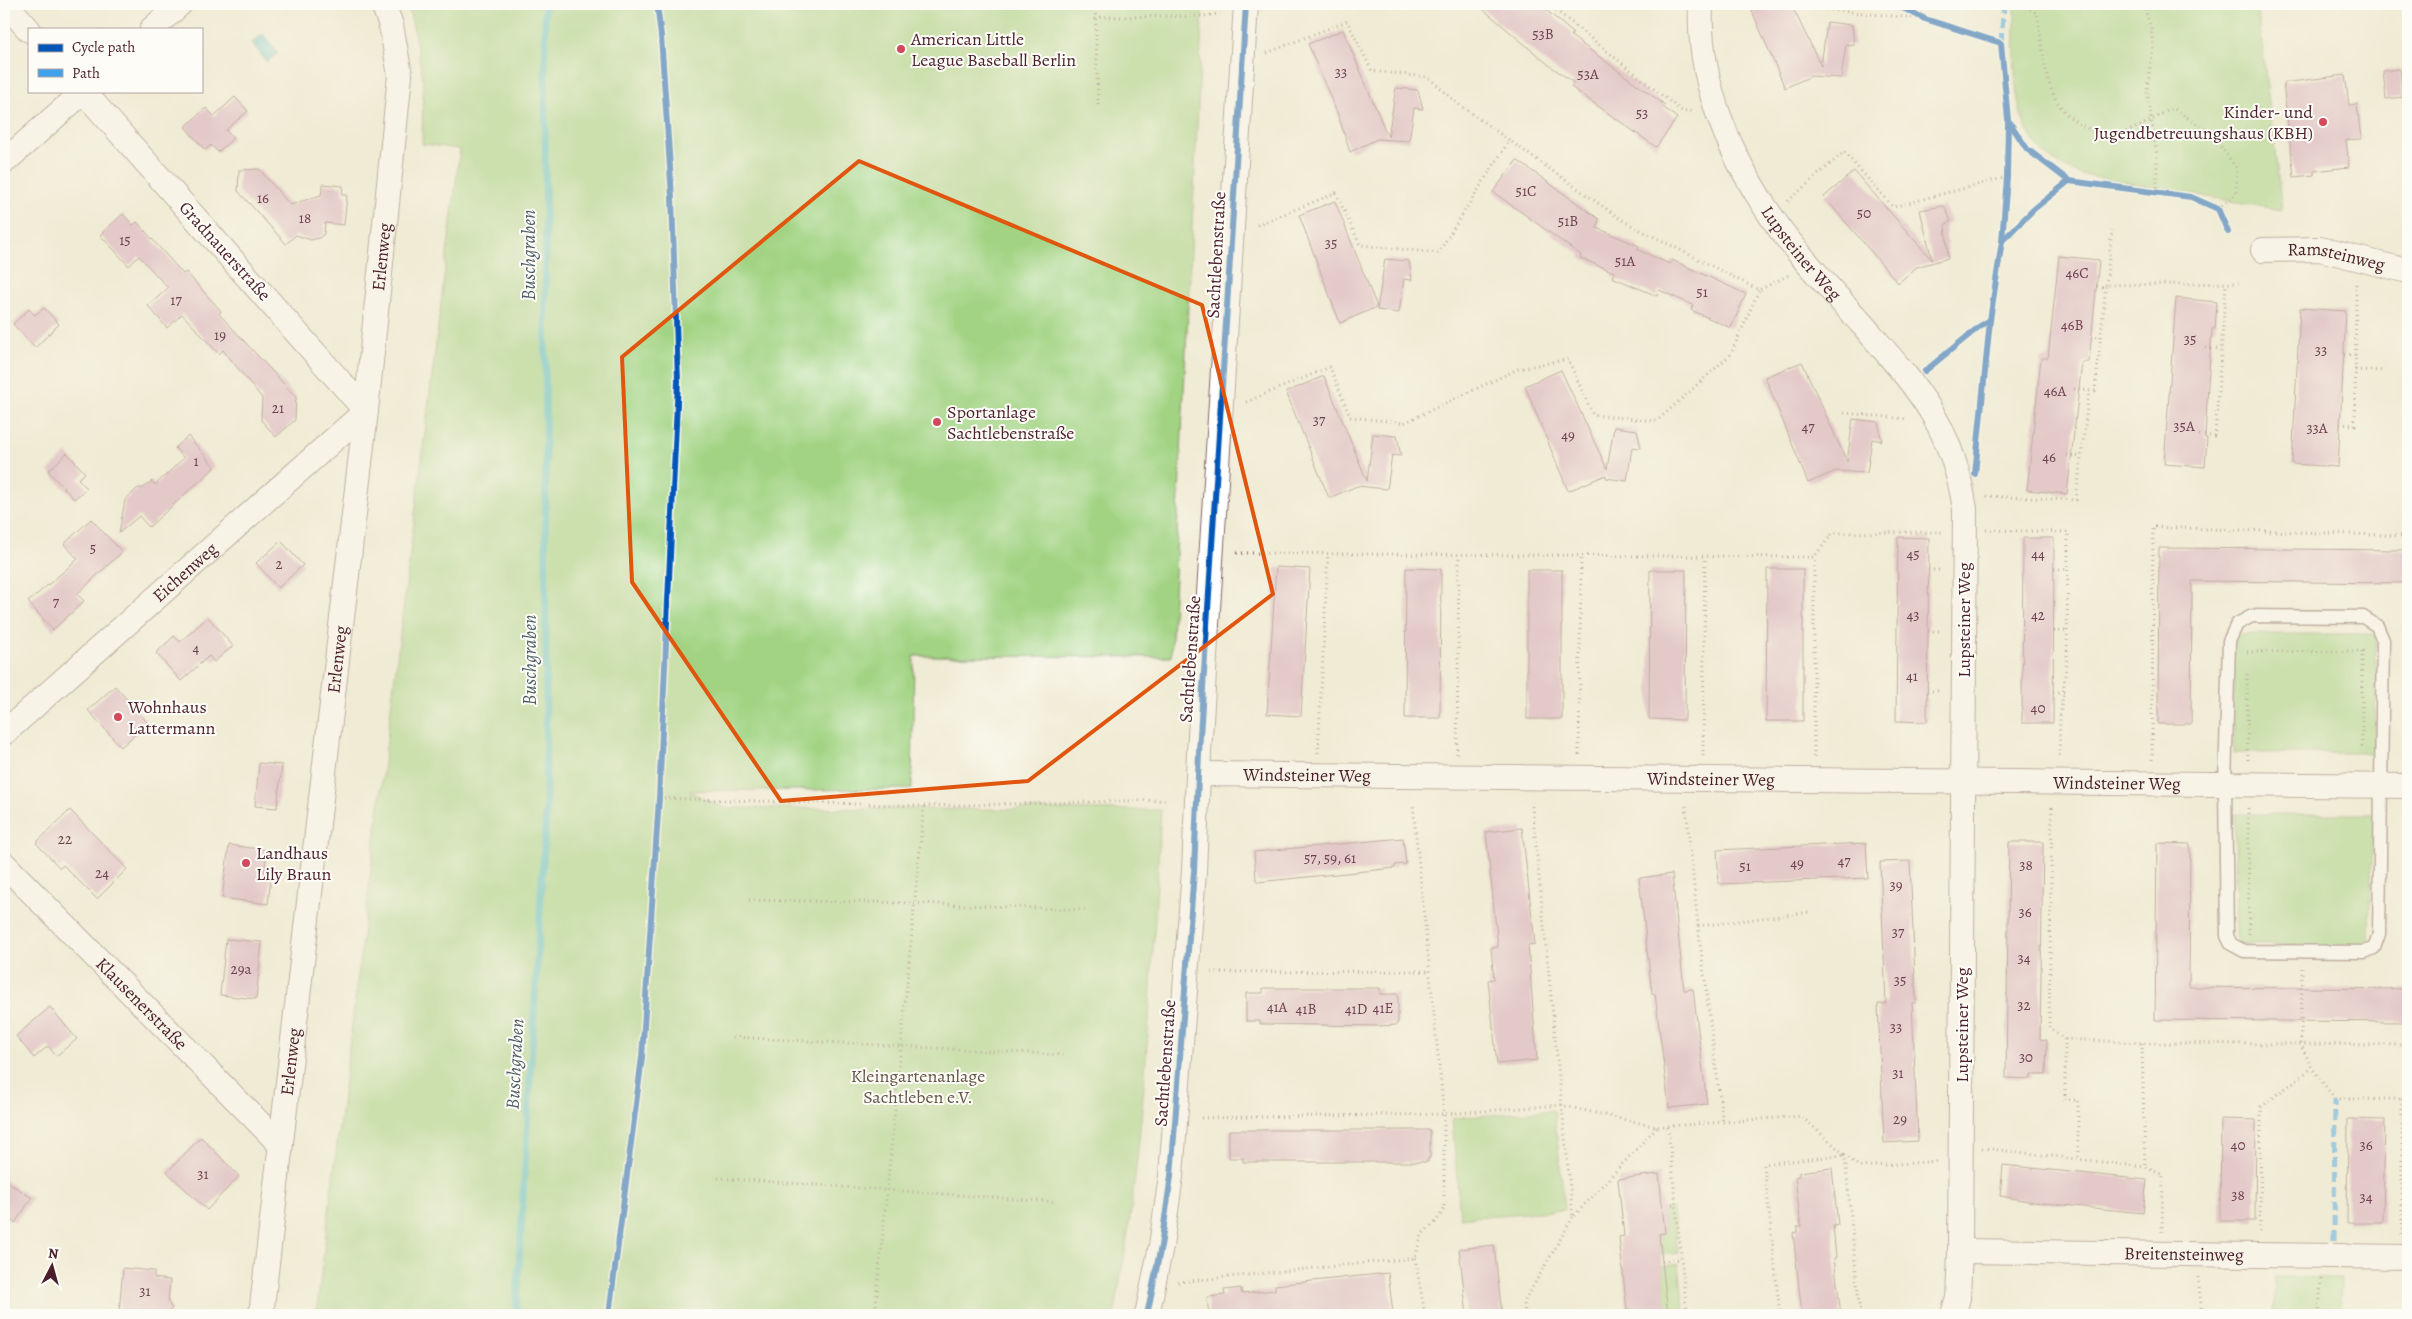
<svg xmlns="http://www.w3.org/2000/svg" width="2412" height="1319" font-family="Alegreya,serif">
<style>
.green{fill:#a1d382;stroke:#767956}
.water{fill:#4dbcc2;stroke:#4c6e76}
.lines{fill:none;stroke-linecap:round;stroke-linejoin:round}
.stream{stroke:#4dbcc2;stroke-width:7}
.building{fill:#d4a0bc}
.lane-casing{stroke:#846666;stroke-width:15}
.street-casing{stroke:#846666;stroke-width:26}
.path{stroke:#846666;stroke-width:3;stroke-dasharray:1 4;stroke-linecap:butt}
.lane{stroke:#fff;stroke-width:12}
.street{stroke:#fff;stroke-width:24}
.quiet{stroke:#40a2eb;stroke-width:5;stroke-dasharray:10 5;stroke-linecap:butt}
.cycleway-casing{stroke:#fdfcf7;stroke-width:9}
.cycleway{stroke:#0057b8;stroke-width:6}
.marked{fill:none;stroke:#e0560e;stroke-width:4;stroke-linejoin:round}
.poi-dot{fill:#d1495b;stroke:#fdfcf7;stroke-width:2}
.labels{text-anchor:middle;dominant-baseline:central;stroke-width:4;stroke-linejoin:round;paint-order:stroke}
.number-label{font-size:15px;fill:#6c3f4f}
.poi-label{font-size:18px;fill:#4a1f2b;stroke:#fdfcf7;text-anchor:start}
.street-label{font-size:18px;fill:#4a1f2b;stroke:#fdfcf7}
.park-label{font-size:18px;fill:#645545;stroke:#fdfcf7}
.water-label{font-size:19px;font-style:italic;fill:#4b5e67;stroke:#fdfcf7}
</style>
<rect width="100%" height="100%" fill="#fdfcf7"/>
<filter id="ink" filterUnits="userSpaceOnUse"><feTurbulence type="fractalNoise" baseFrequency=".02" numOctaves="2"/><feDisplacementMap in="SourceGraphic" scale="10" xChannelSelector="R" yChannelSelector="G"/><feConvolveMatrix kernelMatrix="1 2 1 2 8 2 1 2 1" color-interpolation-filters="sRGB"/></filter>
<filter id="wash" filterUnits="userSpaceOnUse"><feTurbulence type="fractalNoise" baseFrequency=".0096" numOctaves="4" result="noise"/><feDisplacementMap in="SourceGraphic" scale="20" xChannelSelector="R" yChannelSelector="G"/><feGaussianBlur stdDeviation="1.12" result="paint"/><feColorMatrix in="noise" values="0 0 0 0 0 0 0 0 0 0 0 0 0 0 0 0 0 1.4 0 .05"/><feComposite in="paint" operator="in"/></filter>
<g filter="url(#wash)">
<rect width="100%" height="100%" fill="#f0ebd4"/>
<g class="green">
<path d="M406,4h797l-32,653 -257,-1 -2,133 -223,2 35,17 437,2c-10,169 -15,339 -47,505h-798l144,-1166 -38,-5 1,-66 -13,-65z"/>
<path d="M2015,4h242l25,206 -199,-35c-81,-25 -67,-104 -68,-171z"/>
<polygon points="2233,634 2376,634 2375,753 2234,753"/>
<polygon points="2235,814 2374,814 2368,947 2236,944"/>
<polygon points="1554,1110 1565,1210 1460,1218 1452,1118"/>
<polygon points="1673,1208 1678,1253 1661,1255 1659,1234 1665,1233 1662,1209"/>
<polygon points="1679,1264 1684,1311 1667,1313 1662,1266"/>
<polygon points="2275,1277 2341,1278 2340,1315 2273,1315"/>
</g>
<polygon class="water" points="263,34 278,53 267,62 252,43"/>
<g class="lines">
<polyline class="stream" points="516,1315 546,812 545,4"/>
</g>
<g id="blocks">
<g class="building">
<polygon points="1477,4 1539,4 1573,33 1571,36 1665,105 1663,107 1677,118 1656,147 1571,87 1574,83 1549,65"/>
<polygon points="1749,4 1791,4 1821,66 1827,22 1852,25 1854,45 1846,44 1841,78 1811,76 1785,88"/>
<polygon points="1343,30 1388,137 1396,88 1418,90 1423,109 1414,108 1409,141 1377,139 1350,152 1338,115 1308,44"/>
<polygon points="2400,69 2403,97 2386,99 2383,71"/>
<polygon points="2345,75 2349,105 2357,104 2361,139 2346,140 2349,167 2314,171 2314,175 2294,177 2283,83"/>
<polygon points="235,97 248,111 226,130 233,138 218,152 211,145 205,150 185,127 206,108 214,116"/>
<polygon points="1517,160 1599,219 1597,228 1639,246 1638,250 1670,264 1672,260 1746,294 1731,328 1691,310 1693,305 1659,290 1657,296 1612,277 1614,272 1580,258 1581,255 1493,192"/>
<polygon points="259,169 290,205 321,195 323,184 343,186 342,195 347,195 344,225 325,223 324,234 319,238 311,240 296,235 286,244 238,191 239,170"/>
<polygon points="1854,171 1932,260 1920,210 1944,206 1951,221 1945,225 1948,258 1917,267 1898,283 1824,197"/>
<polygon points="1335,201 1377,307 1340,323 1299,215"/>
<polygon points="123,214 133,225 137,222 183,274 186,272 221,311 219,314 296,397 295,420 276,437 261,420 262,398 223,350 219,354 182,314 167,328 148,306 168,288 139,256 129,266 100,235"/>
<polygon points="2059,256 2099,260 2089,362 2082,362 2067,494 2027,490 2041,358 2048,358"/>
<polygon points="1385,259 1409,261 1412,280 1404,279 1399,313 1377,310"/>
<polygon points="2176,298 2217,302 2215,329 2212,329 2208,384 2205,438 2207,438 2205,467 2164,464"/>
<polygon points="44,308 59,324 35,348 13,324 29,309 35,315"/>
<polygon points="2300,308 2346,311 2338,467 2292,464"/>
<polygon points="1802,362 1847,462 1853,419 1878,422 1882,441 1872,439 1867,473 1836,471 1808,483 1765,377"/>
<polygon points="1561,370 1607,469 1614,427 1637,430 1641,448 1632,447 1627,481 1606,478 1606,475 1568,491 1525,386"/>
<polygon points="1324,376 1367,481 1373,434 1397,436 1401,456 1392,455 1387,489 1357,486 1329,498 1286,392"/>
<polygon points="188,436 215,467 149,527 139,516 119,533 125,500 138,488 143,488 152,481 155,485 184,458 175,448"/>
<polygon points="67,453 85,473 78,479 87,488 74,499 48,471"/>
<polygon points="91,519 122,552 77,594 84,601 53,630 28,602 78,559 64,544"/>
<polygon points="1898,537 1929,538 1927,722 1896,721"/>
<polygon points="2023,538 2054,538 2053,723 2022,723"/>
<polygon points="281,541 303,565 278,588 256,563"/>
<polygon points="2159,548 2408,550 2408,583 2192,581 2191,724 2158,724"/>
<polygon points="1276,567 1310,569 1301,716 1267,714"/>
<polygon points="1406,568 1441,569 1440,718 1405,718"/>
<polygon points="1767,569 1803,569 1803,721 1766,721"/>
<rect x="1527" y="570" width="35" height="149"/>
<polygon points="1650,570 1686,570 1685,720 1649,719"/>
<polygon points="208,617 233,646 214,662 209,656 181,681 156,653 174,636 180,642"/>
<polygon points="115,686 148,723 121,747 88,710"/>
<polygon points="259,763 282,765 277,808 255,806"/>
<polygon points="70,810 127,869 97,899 63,865 60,868 36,843"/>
<polygon points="1522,828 1535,944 1528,945 1537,1060 1497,1064 1488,980 1494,979 1491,948 1498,947 1486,832"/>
<polygon points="1403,838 1406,864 1395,865 1395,868 1258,882 1256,879 1254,852"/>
<polygon points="2009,842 2043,842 2040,1039 2047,1040 2046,1074 2031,1074 2031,1079 2006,1078"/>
<polygon points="1866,843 1868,878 1719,884 1717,850"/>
<polygon points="2157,843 2190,844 2189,987 2408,989 2408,1022 2155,1020"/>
<polygon points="229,845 267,850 264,876 271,877 268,904 222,898"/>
<polygon points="1910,861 1916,1003 1912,1003 1918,1141 1884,1143 1878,1004 1886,1004 1880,862"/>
<polygon points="1672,874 1684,990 1693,989 1707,1104 1669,1108 1655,994 1652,994 1639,878"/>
<polygon points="226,939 262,942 256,999 220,995"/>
<polygon points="1263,988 1380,988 1380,994 1398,994 1398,1022 1396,1025 1378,1026 1260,1024 1260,1021 1246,1021 1246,993 1263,993"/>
<polygon points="50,1007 77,1039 56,1056 48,1046 34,1058 16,1036"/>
<polygon points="2221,1119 2256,1120 2255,1221 2220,1221"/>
<polygon points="2348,1119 2385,1120 2383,1223 2347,1223"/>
<polygon points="1229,1130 1430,1130 1430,1158 1428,1158 1428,1162 1243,1162 1243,1158 1229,1158"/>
<polygon points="201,1137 239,1176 207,1210 167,1172"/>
<polygon points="2003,1165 2147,1180 2143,1213 2034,1202 2000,1196"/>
<polygon points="1832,1168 1838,1225 1833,1226 1836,1257 1834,1258 1841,1315 1802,1315 1793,1233 1797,1232 1797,1227 1801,1227 1795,1177 1799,1176 1799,1172"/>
<polygon points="1659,1174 1665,1233 1659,1234 1668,1315 1631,1315 1631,1309 1627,1310 1619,1237 1624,1236 1618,1179"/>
<polygon points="4,1180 32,1198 15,1223 4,1216"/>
<polygon points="1494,1245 1502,1315 1467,1315 1459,1249"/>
<polygon points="123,1268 154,1271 154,1278 170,1280 168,1302 172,1309 163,1315 119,1312"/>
<polygon points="1388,1273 1393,1313 1375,1315 1209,1315 1207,1297 1225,1295 1224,1290 1241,1288 1242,1294 1275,1290 1275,1285"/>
</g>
</g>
</g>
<g filter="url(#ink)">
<use href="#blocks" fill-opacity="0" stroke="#846666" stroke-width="1"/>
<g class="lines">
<defs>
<polygon id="lane" points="2252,616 2363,617 2377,626 2383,640 2379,934 2374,948 2365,952 2244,951 2231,944 2227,936 2225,784 2229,641 2237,624"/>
<g id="street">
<polyline points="6,4 29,30"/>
<path id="s1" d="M1701,4c-4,82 32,159 79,225 24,33 54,64 82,95 54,63 90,99 103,185l-5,742 -2,47 -5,17"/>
<polyline points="152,29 180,4"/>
<polyline points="4,162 84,91"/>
<path id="s2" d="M2263,250l57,-1 88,22"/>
<path id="s3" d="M4,733l362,-322 -283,-320"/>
<path id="s4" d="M1199,774l1209,12"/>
<path id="s5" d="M4,864l276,280"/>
<path id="s6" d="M1960,1251l448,6"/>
<path id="s7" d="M261,1315l105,-904 34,-336 -9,-50 -8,-21"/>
<polyline points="1147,1315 1161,1246 1171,1176 1194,871 1199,752 1246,4"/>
</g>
</defs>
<use href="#lane" class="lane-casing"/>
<use href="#street" class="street-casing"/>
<g class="path">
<polyline points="1095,4 1098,107"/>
<polyline points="1548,4 1683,112 1694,111"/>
<polyline points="1798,4 1800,7 1925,19"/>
<polyline points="2143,4 2151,27 2153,46 2147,91 2157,156 2157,193"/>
<polyline points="2004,5 2025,4"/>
<path d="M2021,5l16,8c9,42 3,92 48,114 11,6 23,10 36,6 19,-5 35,-16 52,-25l38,25 26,36 -1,25 -18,15"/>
<polyline points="1095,17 1203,16 1220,14"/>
<polyline points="1267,53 1347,21 1372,71 1428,77 1458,104 1625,222 1759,290 1789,275"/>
<polyline points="1788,201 1844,152 1893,207 2007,177"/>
<polyline points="1257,225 1336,193 1360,245 1438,253 1509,141"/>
<polyline points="2106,285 2112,230"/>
<polyline points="2097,286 2106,287"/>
<polyline points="2091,337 2101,338"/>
<polyline points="2206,348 2221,349"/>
<polyline points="2344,355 2355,355"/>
<polyline points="2355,370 2385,371"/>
<polyline points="2074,389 2089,391"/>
<polyline points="1246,402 1330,367 1350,417 1404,423 1518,369 1568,359 1593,415 1657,421 1731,354 1759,290"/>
<polyline points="1844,413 1908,419"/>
<polyline points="2340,424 2355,425 2356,282"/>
<polyline points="2199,435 2215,436 2226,284"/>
<polyline points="2067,455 2081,457"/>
<polyline points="1986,496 2076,500 2089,391 2095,391 2106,285 2239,283"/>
<polyline points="1986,530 2068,532 2067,659 2060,718 2059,759"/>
<polyline points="1237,553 1814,557 1833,533 1942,532"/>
<polyline points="2054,569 2068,569"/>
<polyline points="1928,570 1942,570"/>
<polyline points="1928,631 1942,631"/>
<polyline points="2054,631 2067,631"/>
<polyline points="2247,652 2362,651 2362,751"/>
<polyline points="2247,674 2248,761"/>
<polyline points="1927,691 1941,691"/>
<polyline points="2053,692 2064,692"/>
<polyline points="1318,753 1328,554"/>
<polyline points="1457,754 1459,554"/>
<polyline points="1579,755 1581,555"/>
<polyline points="1703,756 1705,556"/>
<polyline points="1814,757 1814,557"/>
<polyline points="2152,760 2153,527 2408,536"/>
<polyline points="659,798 924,806 1168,800"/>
<polyline points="1532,806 1573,1217 1657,1127"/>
<polyline points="1686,806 1698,926 1723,1123"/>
<polyline points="2052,807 2049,1028 2065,1039 2142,1043 2408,1045"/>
<polyline points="2248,808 2249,935"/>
<polyline points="749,900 915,903 1086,910"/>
<polyline points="1698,926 1811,912"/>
<polyline points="2302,968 2301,1045 2312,1068 2335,1099 2408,1099"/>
<polyline points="1211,972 1429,971"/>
<polyline points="733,1037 1063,1055"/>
<polyline points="2065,1039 2065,1100 2078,1100 2078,1159"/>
<polyline points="2142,1043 2145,1167 2163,1175 2162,1232"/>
<polyline points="2402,1099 2402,1236"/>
<polyline points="1201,1118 1444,1114 1561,1105 1657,1127 1801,1116 1845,1155"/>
<polyline points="1668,1127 1687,1315"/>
<polyline points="1982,1148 2145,1167"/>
<polyline points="718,1178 1057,1202"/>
<polyline points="1662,1205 1676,1204"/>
<polyline points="2260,1232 2261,1107 2312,1068"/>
<polyline points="1415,1258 1425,1315"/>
<polyline points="1662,1261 1681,1259"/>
<polyline points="2198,1277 2202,1315"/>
<polyline points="1178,1282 1415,1258 1422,1234 1436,1222 1444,1209 1444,1114 1413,805"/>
<polyline points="700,1312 757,1315"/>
<polyline points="875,1315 924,806"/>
<polyline points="1525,1315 1524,1302 1573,1217"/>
<polyline points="1780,1315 1764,1164 1845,1155"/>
<polyline points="1860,1315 1845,1155 1860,1167 1939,1161"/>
<polyline points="2319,1315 2321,1278"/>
</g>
<use href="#lane" class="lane"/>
<use href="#street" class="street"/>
<g class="quiet">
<polyline points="2001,43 2004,4"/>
<polyline points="2334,1241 2335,1099"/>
</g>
<defs>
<g id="cycleway">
<polyline points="1895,4 1925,19 2001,43 2008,120 2027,149 2069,181 2191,197 2218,209 2228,232"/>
<polyline points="2002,241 2034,209 2069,181"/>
<polyline points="1925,371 1980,326 1990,320"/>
<polyline points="1975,474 1990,320 2002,241 2007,177 2008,121"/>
<polyline points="609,1315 642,1057 659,798 678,381 672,197 661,36 657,4"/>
<polyline points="1147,1315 1161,1246 1171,1176 1194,871 1199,752 1246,4"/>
</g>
</defs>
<use href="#cycleway" class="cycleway-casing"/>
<use href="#cycleway" class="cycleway"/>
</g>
</g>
<path d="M0 0H2412V1319H0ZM859,161l343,144 71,289 -245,187 -247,20 -149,-219 -10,-225z" fill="#f0ebd4" fill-opacity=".55" fill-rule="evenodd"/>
<path class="marked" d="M859,161l343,144 71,289 -245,187 -247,20 -149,-219 -10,-225z"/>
<g class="poi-dot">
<circle cx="901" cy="49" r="5"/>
<circle cx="2323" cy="122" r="5"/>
<circle cx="937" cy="422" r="5"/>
<circle cx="118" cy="717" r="5"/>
<circle cx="246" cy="863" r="5"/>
</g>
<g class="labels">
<g class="number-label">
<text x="1543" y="34">53B</text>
<text x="1341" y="72">33</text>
<text x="1588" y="74">53A</text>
<text x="1642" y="113">53</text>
<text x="1526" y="191">51C</text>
<text x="263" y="198">16</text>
<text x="1864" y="213">50</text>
<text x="305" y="218">18</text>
<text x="1568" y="221">51B</text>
<text x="125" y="240">15</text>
<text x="1331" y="243">35</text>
<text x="1625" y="261">51A</text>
<text x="2077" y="273">46C</text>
<text x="1702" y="292">51</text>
<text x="176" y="300">17</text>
<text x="2072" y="325">46B</text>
<text x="220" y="335">19</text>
<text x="2190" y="339">35</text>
<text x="2321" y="350">33</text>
<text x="2055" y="391">46A</text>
<text x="278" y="408">21</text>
<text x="1319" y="420">37</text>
<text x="2184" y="426">35A</text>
<text x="1808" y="427">47</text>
<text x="2317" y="428">33A</text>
<text x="1568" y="435">49</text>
<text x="2049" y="457">46</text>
<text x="196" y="461">1</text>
<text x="93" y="548">5</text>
<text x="1913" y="554">45</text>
<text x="2038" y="554">44</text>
<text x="279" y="564">2</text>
<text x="56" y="602">7</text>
<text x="1913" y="615">43</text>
<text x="2038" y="615">42</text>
<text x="196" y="648">4</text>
<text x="1912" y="676">41</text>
<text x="2038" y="708">40</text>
<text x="65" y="839">22</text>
<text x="1330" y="858">57, 59, 61</text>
<text x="1844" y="861">47</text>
<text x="1797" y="863">49</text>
<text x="2026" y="865">38</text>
<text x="1745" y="866">51</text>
<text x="102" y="873">24</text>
<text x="1896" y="885">39</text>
<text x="2025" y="912">36</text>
<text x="1898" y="932">37</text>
<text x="2024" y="958">34</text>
<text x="241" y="969">29a</text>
<text x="1900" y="980">35</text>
<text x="2024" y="1005">32</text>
<text x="1277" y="1007">41A</text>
<text x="1383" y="1008">41E</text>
<text x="1306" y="1009">41B</text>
<text x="1356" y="1009">41D</text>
<text x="1896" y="1027">33</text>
<text x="2026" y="1057">30</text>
<text x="1898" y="1073">31</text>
<text x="1900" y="1119">29</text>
<text x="2238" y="1145">40</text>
<text x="2366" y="1145">36</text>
<text x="203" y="1174">31</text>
<text x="2238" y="1195">38</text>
<text x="2366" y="1197">34</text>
<text x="145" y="1291">31</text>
</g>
<g class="poi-label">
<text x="911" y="39">American Little<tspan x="911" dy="21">League Baseball Berlin</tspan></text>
<text x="2313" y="112" text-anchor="end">Kinder- und<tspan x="2313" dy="21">Jugendbetreuungshaus (KBH)</tspan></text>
<text x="947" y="412">Sportanlage<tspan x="947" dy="21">Sachtlebenstraße</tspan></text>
<text x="128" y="707">Wohnhaus<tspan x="128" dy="21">Lattermann</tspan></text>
<text x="256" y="853">Landhaus<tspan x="256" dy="21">Lily Braun</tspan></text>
</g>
<g class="street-label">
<text transform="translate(225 251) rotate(48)">Gradnauerstraße</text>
<text stroke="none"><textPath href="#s1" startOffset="275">Lupsteiner Weg</textPath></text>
<text transform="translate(1216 255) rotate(-87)">Sachtlebenstraße</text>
<text stroke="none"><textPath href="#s7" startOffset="1065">Erlenweg</textPath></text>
<text stroke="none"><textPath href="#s2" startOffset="74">Ramsteinweg</textPath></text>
<text stroke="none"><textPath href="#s3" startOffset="242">Eichenweg</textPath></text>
<text transform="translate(1964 620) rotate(-90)">Lupsteiner Weg</text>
<text stroke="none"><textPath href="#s7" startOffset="660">Erlenweg</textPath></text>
<text transform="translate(1190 659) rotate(-86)">Sachtlebenstraße</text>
<text stroke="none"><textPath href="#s4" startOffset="108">Windsteiner Weg</textPath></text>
<text stroke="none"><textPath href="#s4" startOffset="512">Windsteiner Weg</textPath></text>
<text stroke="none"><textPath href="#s4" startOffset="918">Windsteiner Weg</textPath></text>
<text stroke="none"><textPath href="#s5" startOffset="196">Klausenerstraße</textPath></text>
<text transform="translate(1962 1025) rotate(-90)">Lupsteiner Weg</text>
<text stroke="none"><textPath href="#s7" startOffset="255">Erlenweg</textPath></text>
<text transform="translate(1165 1063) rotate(-86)">Sachtlebenstraße</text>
<text stroke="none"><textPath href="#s6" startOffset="224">Breitensteinweg</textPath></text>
</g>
<g class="park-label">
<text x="918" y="1076">Kleingartenanlage<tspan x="918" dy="21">Sachtleben e.V.</tspan></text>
</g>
<g class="water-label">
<text transform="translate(529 255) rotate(-90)">Buschgraben</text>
<text transform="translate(530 660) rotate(-90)">Buschgraben</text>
<text transform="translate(515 1064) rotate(-87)">Buschgraben</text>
</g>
</g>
<rect width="2412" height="1319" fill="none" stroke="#fdfcf7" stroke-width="20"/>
<rect x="28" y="28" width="175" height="65" fill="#fdfcf7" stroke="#b5a4a5"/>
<rect x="38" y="44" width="25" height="8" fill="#0057b8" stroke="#b5a4a5"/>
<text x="72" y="52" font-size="15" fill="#4a1f2b">Cycle path</text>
<rect x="38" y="69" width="25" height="8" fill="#40a2eb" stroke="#b5a4a5"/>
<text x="72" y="78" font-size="15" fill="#4a1f2b">Path</text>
<g transform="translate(52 1266) rotate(6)" stroke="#fdfcf7" stroke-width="4" paint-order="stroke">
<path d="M0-4L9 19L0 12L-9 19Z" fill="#4a1f2b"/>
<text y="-8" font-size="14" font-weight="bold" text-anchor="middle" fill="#4a1f2b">N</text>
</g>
</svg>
